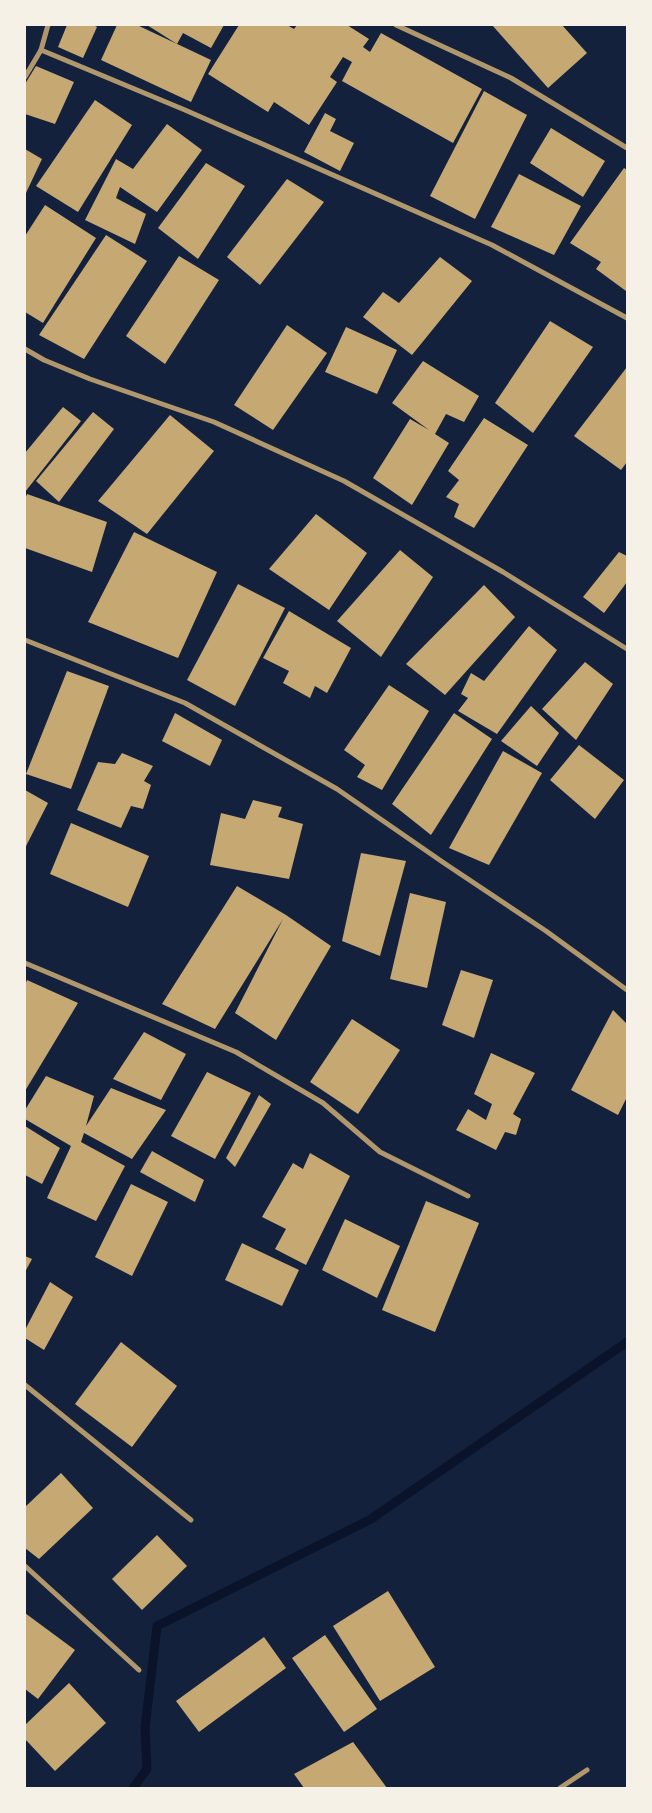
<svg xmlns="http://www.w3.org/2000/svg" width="652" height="1813" font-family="'Work Sans',sans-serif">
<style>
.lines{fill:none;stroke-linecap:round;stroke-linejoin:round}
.stream{stroke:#0b132b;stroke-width:9}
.building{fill:#c6a872}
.minor{stroke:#b1986c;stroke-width:5}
</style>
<rect width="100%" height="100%" fill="#14213d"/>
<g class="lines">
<polyline class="stream" points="133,1788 147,1769 145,1728 157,1626 371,1519 627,1342"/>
</g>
<g class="building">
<polygon points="67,25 93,25 97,27 83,58 58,47"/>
<polygon points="117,25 137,25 211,60 191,102 101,60"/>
<polygon points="147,25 224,25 211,48 183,33 177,44"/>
<polygon points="239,25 287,25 294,29 297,25 347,25 369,39 363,47 370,52 381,33 482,89 453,143 342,81 352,62 343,57 330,77 337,82 309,125 274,102 268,112 208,74"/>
<polygon points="492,25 562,25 587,53 548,88"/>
<polygon points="36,66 74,82 55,124 25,114 25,84"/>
<polygon points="484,91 527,115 475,219 430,196"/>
<polygon points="95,100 132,125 78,212 36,186"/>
<polygon points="325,113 336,119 330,131 354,143 340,171 304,152"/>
<polygon points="167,124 202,150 157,212 120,187 116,198 146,214 135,244 85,220 116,159 133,169"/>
<polygon points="551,128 605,161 583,197 530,163"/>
<polygon points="25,149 42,159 25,195"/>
<polygon points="206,163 245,186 198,259 158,228"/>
<polygon points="624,168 627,170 626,291 596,269 601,262 570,243"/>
<polygon points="519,174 581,206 554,255 491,227"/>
<polygon points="287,179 324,202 260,285 227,257"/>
<polygon points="45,205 96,238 43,323 25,312 25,236"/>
<polygon points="106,235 147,261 84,359 39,335"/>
<polygon points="179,256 219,280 165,364 126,336"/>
<polygon points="440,257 472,281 412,355 363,317 383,292 399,303"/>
<polygon points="550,321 593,347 533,433 495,403"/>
<polygon points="287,325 327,353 273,430 234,405"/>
<polygon points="346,327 397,350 377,394 325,372"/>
<polygon points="423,361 479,396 464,422 446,414 435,434 449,443 412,505 373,478 410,419 429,430 392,403"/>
<polygon points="627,367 627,462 621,470 574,436"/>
<polygon points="63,407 81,421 25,492 25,453"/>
<polygon points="93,412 114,429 59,502 36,481"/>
<polygon points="170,415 214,451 147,534 98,501"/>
<polygon points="484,418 528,445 474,528 454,517 459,504 446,497 459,480 448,471"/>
<polygon points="27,494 107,522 92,572 25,548 25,499"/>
<polygon points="316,514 367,553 329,610 269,569"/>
<polygon points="134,532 217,572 178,658 88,622"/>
<polygon points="400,550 433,577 381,657 337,621"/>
<polygon points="619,552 627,556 627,582 604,613 583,597"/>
<polygon points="238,584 285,608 235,706 187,680"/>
<polygon points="484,585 515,617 445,695 406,664"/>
<polygon points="289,611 351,648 327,693 315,686 310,698 283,683 289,671 263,658"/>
<polygon points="529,626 557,650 497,734 458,711 468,698 461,694 471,673 484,681"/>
<polygon points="585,662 613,684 576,740 542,709"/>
<polygon points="67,671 109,686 71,789 26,774"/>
<polygon points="389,685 429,711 382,790 357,777 365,765 344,750"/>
<polygon points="531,706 559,733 537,766 501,741"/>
<polygon points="175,713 222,740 210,766 162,741"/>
<polygon points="454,713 492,739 431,835 392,804"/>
<polygon points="579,745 624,780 595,819 550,780"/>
<polygon points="503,751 542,773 489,865 449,848"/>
<polygon points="122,753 153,766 144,781 151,785 143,809 131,806 121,828 77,810 98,762 115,764"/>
<polygon points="25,790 48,803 25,848"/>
<polygon points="253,800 282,807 278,817 303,824 289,879 210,865 221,813 245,819"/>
<polygon points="71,823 149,856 128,907 50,874"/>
<polygon points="361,853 406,861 380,956 342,941"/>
<polygon points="237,886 286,915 331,946 276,1040 235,1013 283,919 215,1029 162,1004"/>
<polygon points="410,893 446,902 427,988 390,979"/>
<polygon points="461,970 493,980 474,1038 442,1025"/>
<polygon points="27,980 78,1003 25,1091 25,985"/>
<polygon points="613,1010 627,1024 627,1097 618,1115 571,1090"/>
<polygon points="352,1019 400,1050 358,1114 310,1082"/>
<polygon points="144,1032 186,1054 161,1100 113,1079"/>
<polygon points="491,1053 535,1073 513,1114 521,1119 516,1135 505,1132 496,1150 456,1130 468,1109 486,1120 492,1104 474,1094"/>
<polygon points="207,1072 251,1093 215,1159 171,1136"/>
<polygon points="46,1076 94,1096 86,1126 111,1088 166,1110 132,1159 84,1133 81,1142 125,1166 96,1221 47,1198 71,1146 25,1119 25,1110"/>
<polygon points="259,1095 271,1104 235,1167 226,1158"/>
<polygon points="25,1126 60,1148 42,1184 25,1175"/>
<polygon points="152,1151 204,1180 195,1202 140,1172"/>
<polygon points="310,1153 350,1176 306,1265 275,1249 286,1229 262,1217 293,1163 303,1169"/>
<polygon points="131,1184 168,1202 132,1276 95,1257"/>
<polygon points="426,1201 479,1223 435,1332 382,1310"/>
<polygon points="345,1219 400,1246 377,1298 322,1270"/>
<polygon points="242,1243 299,1270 282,1306 225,1280"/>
<polygon points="25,1256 32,1259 25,1272"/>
<polygon points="50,1282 73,1297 44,1350 25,1338 25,1330"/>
<polygon points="121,1342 177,1386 132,1447 75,1404"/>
<polygon points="61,1473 93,1508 39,1559 25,1548 25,1507"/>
<polygon points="157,1535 187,1566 142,1610 112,1579"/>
<polygon points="388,1591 435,1667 380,1701 333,1626"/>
<polygon points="25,1613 75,1650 38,1699 25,1689"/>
<polygon points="325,1635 377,1709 344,1732 292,1658"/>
<polygon points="264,1637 286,1668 199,1732 176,1701"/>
<polygon points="69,1683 106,1723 55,1771 25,1739 25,1725"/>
<polygon points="353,1742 387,1788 304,1788 294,1774"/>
</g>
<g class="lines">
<g class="minor">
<polyline points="396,25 511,78 627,148"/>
<polyline points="41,50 185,110 492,245 627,318"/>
<polyline points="25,77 41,50 48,25"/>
<polyline points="25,349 44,360 90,379 214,422 344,481 503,572 627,649"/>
<polyline points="25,640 185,703 337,789 444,863 546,931 627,990"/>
<polyline points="25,963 236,1052 323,1103 380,1152 468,1196"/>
<polyline points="25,1385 191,1520"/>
<polyline points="25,1566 139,1670"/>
<polyline points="560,1788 587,1770"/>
</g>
</g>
<rect width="652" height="1813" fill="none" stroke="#f6f1e7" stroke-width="52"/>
</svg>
